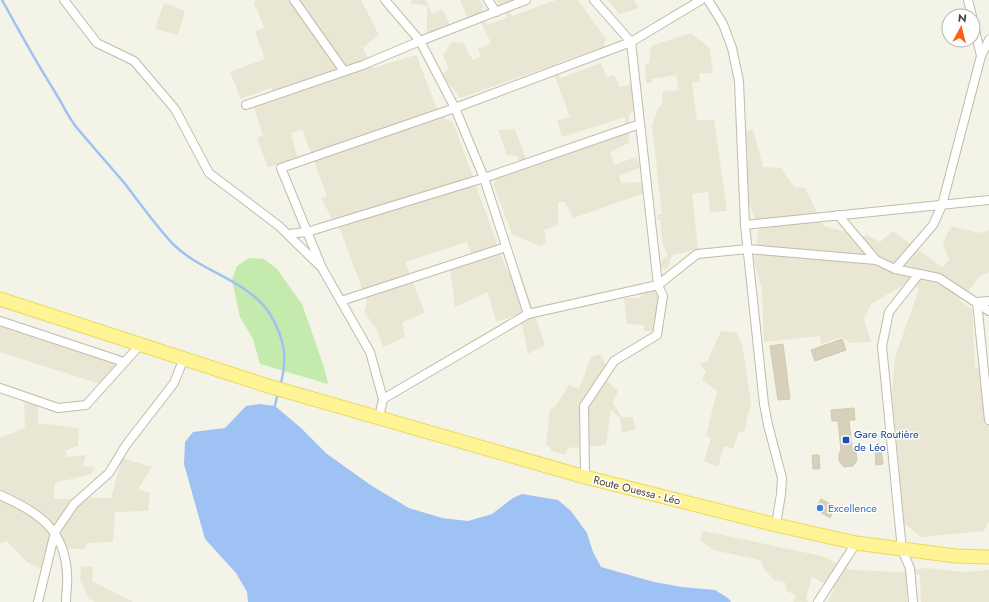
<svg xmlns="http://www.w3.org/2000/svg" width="989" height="602" font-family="Jost,sans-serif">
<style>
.residential{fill:#e9e6d4}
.green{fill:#c4ebad}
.water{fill:#9fc2f4}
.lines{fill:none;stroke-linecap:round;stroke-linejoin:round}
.stream{stroke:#9fc2f4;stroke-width:2.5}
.building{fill:#d7d1bb;stroke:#d2caae}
.street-casing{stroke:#c0bca9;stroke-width:10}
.primary-casing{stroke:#ebda5e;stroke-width:15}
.street{stroke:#fff;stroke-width:8}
.primary{stroke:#fff495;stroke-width:13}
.transit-dot{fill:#1a4fb4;stroke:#fff;stroke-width:1.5}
.shop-dot{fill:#3f7fe0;stroke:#fff;stroke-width:1.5}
.labels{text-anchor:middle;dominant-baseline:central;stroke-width:3;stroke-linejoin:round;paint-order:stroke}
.transit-label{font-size:11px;fill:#164399;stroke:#fff;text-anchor:start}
.street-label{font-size:11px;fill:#484435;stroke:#fff}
.shop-label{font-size:11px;fill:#366cbe;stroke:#fff;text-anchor:start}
</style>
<rect width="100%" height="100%" fill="#f4f3e7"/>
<g class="residential">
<polygon points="255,0 361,0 379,35 363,48 373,68 416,55 440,116 453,122 507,271 520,272 545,345 528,354 520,314 496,322 488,292 455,307 450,270 474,259 467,242 405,262 425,313 402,322 405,337 383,347 377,330 364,312 367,302 338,224 335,224 321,198 327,196 302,129 291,133 298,160 268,167 257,138 263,135 254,107 275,100 271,88 241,99 230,72 265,59 255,31 264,28 256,6 254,6"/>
<polygon points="411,0 426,0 432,14 442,9 450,25 427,33 427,6 411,3"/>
<polygon points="460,0 480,0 483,6 481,14 487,25 508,18 496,0 513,0 505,3 512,16 556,0 578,0 606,39 603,47 554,64 560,78 601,63 607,78 614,75 620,87 633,83 634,110 629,115 629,143 610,152 614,165 636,157 641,167 619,176 621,183 642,182 645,193 573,218 565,202 558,202 558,225 544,230 546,243 539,246 512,234 494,186 496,177 521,167 517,156 507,155 498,130 515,129 528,165 624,133 625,117 562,137 557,120 570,117 551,66 460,98 442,74 449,69 443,55 452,42 463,43 473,60 481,57 478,49 491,43 477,14 467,17"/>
<polygon points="608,0 634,0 639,8 619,14"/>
<polygon points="164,3 185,11 178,35 155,29"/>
<polygon points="691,33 710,49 713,73 700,73 699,82 692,83 697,120 714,120 727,211 710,212 708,192 692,194 698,249 672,255 668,269 662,269 660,262 668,255 663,245 660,220 657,220 657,215 662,214 652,126 659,106 662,105 663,91 679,90 676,75 652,79 651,83 646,83 645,65 649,63 651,46"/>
<polygon points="753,129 763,167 781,168 794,187 805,188 824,226 854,234 858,239 867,235 880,242 893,231 942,267 949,260 943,243 951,226 980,233 989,230 989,272 981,275 960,301 972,309 975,368 989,368 989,521 984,531 921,537 904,523 892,392 895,358 919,288 905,284 871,304 864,319 871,342 850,343 841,337 821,344 820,336 764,342 762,290 754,261 759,228 749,203 744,171 748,157 745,132"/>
<polygon points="658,291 662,301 657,331 644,331 644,325 627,324 624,298 641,298 641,292"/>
<polygon points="0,317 126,357 103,385 0,352"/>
<polygon points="721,331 736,332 742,344 751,403 744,432 739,431 733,449 724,446 718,467 704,461 711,438 706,436 717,391 702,380 706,371 699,363 707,362"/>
<polygon points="601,354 608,371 605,379 618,391 613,403 622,417 633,417 636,429 622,433 620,418 611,410 606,445 568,448 565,455 551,451 551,447 546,445 550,410 555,407 569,385 579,389 591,357"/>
<polygon points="24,403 38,404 38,423 79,428 78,446 66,450 67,457 86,455 83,466 95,467 91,474 55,483 53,499 111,498 122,458 152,467 138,489 150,493 148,511 115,512 113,542 87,543 85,549 49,548 45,570 28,563 7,541 0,543 0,438 25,428"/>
<polygon points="703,531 822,556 851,570 899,572 926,568 964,572 989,570 989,602 921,602 920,575 906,572 907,602 827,602 834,589 812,577 806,598 808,602 793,602 796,596 786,590 786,583 774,580 764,569 760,560 713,550 700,540"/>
<polygon points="81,566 93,567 92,581 133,602 95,602 89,599 80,580"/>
</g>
<polygon class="green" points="249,258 264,259 277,269 302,304 324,367 328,384 260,364 253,339 240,317 232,280 237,266"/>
<polygon class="water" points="260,404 275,406 301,428 327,454 372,486 409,508 442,518 468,521 492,514 513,498 522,494 558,500 571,511 587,533 593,552 601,567 654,582 682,587 715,590 728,598 731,602 248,602 247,592 236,573 205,539 184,464 185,442 193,432 225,428 246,406"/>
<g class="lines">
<g class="stream">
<path d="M2,0c17,31 34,62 53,92 7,11 13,25 22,36 16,19 33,38 49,57 15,20 30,41 47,59 29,29 74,35 97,70 15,25 18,45 10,72"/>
<polyline points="274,409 278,393"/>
</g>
</g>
<g class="building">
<polygon points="842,339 846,350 815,361 811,350"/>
<polygon points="783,344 790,399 778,400 770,346"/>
<polygon points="854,408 855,420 849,420 852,449 856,453 857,460 853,466 844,467 839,461 839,454 841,450 838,421 832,421 831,410"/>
<polygon points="881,449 883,464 876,465 875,450"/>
<polygon points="812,455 819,455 820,469 813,469"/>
<polygon points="821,499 836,507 830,518 815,509"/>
</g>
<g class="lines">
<defs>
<g id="street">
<polyline points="64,0 97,43 134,61 175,109 209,173 279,226 322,268 370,352 383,399"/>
<polyline points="294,0 344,71"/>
<polyline points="385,0 420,41 455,108 484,178 528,314"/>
<polyline points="488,0 496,12"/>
<polyline points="708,0 723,24 732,48 739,81 745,225 764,404 768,425 782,478 781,494 776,525"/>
<polyline points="968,0 972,16"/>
<polyline points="973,21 981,56"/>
<polyline points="246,105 363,65 420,41 526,0"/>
<polyline points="838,215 876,260"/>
<polyline points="745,225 989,200"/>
<polyline points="288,234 307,232 484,178 640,124"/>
<polyline points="322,268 281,168 455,108 631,42 701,0"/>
<polyline points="895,269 933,225 942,205 981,56 989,40"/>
<polyline points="341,301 506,247"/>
<polyline points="989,301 977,302 989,420"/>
<polyline points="0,321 124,362"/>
<polyline points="0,388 58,408 86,405 141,344"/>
<polyline points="379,417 383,399 528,314 658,285 697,254 748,249 876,260 895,269 939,278 989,311"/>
<polyline points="585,477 584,406 614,361 657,335 663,296 658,285 631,42 594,0"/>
<path d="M0,495c38,17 65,34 67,79 1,9 -1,19 -1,28"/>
<polyline points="38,602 55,532 74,504 109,473 126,445 174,383 184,358"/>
<polyline points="818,602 856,543"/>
<polyline points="913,602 910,568 902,550 882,346 889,312 918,275"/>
</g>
<polyline id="primary" points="0,299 268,386 585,477 776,525 856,543 956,556 989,557"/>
</defs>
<use href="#street" class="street-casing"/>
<use href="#primary" class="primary-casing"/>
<use href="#street" class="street"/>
<use href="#primary" class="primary"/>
</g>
<rect class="transit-dot" x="842" y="436" width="8" height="8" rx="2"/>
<circle class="shop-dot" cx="820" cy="508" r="4"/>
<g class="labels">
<g class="transit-label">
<text x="854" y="434">Gare Routière<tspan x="854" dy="13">de Léo</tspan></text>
</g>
<g class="street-label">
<text transform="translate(637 490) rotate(14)">Route Ouessa - Léo</text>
</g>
<g class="shop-label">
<text x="828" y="508">Excellence</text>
</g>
</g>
<g transform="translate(961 28) rotate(7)"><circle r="19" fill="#ffffff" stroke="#b6b4ae"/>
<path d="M0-3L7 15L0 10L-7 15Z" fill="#ff6113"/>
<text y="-6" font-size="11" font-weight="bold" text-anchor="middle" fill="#484435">N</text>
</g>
</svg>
